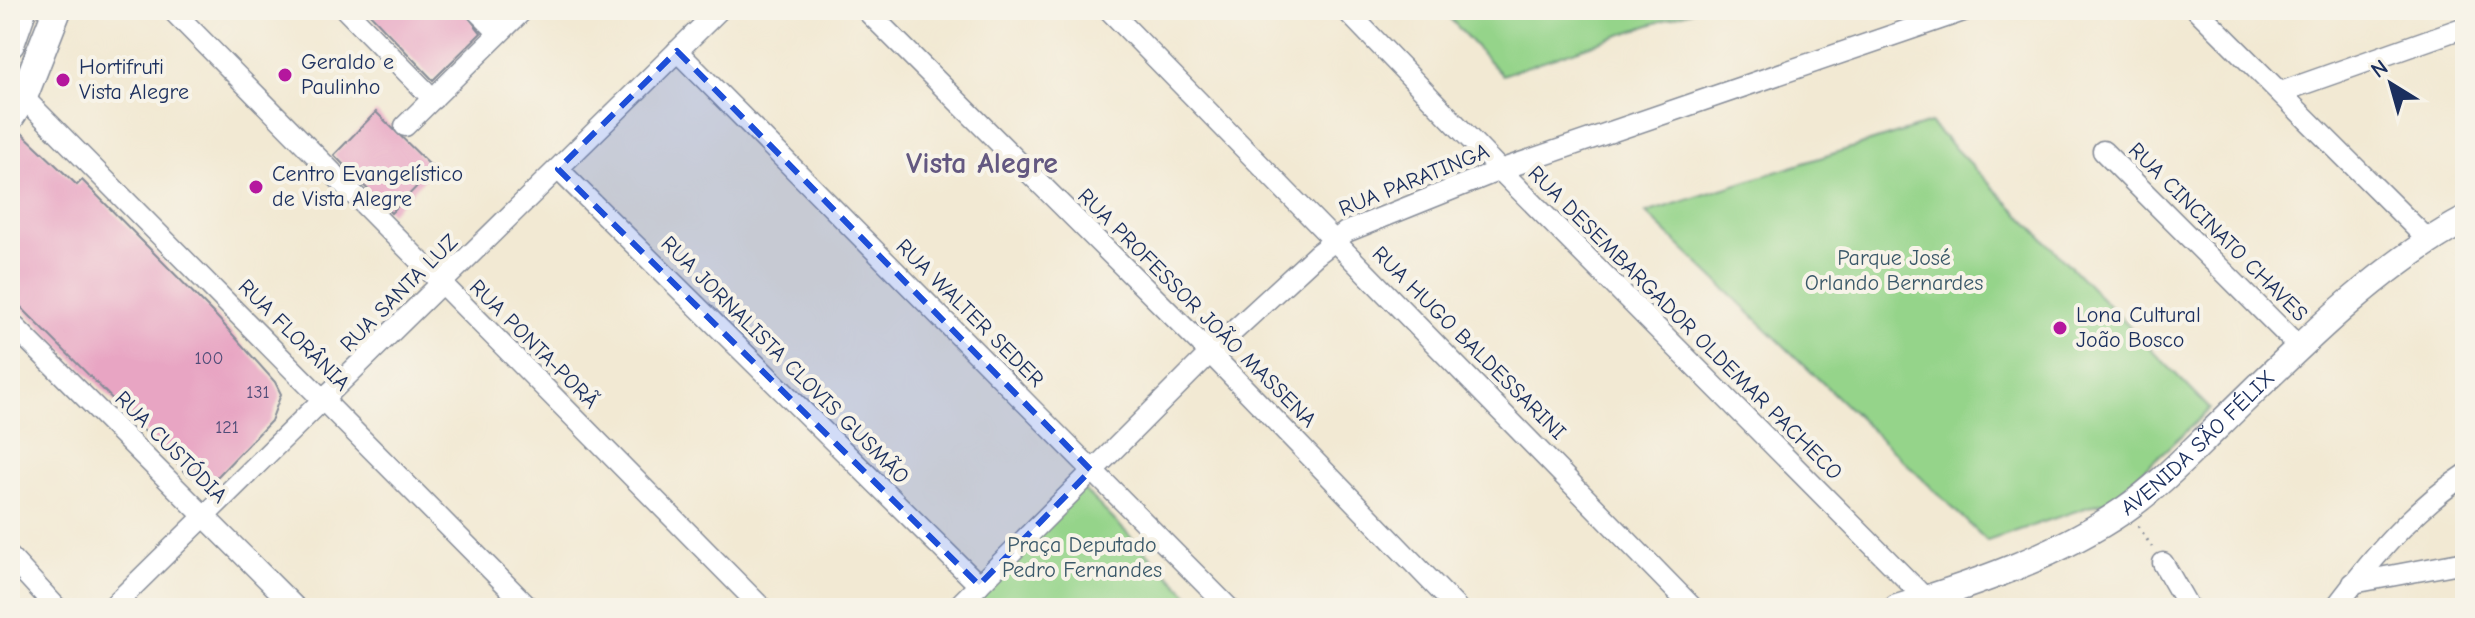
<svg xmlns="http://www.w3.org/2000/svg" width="2475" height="618" font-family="'Comic Neue',sans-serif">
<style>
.green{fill:#95d48a;stroke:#588274;stroke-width:2}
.building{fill:#e8a5c3}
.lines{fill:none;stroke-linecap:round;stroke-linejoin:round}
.minor-casing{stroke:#868c98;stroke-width:23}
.tertiary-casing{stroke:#868c98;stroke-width:29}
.secondary-casing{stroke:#868c98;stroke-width:31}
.path{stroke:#868c98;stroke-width:3;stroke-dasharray:2 6;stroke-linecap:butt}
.minor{stroke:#fff;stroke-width:20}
.tertiary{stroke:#fff;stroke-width:26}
.secondary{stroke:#fff;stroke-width:28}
.marked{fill:#1d4ed8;fill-opacity:0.2;stroke:#1d4ed8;stroke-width:6;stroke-dasharray:16 10;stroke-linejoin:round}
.poi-dot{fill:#b5179e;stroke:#f7f3e8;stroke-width:3}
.labels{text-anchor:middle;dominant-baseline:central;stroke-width:8;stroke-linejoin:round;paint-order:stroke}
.number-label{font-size:18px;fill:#4e4c77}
.poi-label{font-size:22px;fill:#1b2f5e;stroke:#f7f3e8;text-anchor:start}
.street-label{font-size:22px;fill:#1b2f5e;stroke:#f7f3e8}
.park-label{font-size:22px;fill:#3a5869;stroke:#f7f3e8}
.district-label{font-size:30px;font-weight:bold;fill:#635881;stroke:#f7f3e8}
</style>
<rect width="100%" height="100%" fill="#f7f3e8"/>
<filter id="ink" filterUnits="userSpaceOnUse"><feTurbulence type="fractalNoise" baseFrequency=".0125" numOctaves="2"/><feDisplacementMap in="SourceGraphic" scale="16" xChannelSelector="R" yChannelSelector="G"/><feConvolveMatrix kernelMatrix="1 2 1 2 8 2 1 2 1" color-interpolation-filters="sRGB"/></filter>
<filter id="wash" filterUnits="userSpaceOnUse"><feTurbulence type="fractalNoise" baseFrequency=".006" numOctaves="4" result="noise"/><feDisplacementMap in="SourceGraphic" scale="32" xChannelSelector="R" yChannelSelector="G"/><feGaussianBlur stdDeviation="1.8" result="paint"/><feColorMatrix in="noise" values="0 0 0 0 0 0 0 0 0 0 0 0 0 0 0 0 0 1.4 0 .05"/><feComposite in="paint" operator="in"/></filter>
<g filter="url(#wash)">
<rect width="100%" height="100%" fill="#f2e9d3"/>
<g class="green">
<polygon points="1442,10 1694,10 1502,75"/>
<polygon points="1930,123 2210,409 2112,499 1987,541 1646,213"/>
<polygon points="1081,487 1202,608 963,608"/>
</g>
<g id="blocks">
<g class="building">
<polygon points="366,10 463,10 481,33 433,80"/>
<polygon points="376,112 434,169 391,213 334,155"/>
<polygon points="22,133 77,185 82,180 217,317 275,382 281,394 271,421 218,476 203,480 188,475 10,296 10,147"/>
</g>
</g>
</g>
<g filter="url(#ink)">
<use href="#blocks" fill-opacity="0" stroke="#868c98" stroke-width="2"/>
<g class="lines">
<defs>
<g id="minor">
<polyline points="172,10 762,608"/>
<polyline points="346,10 433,99"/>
<polyline points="476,10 499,33"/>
<polyline points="866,10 1210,353 1457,608"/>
<polyline points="1109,10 1693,608"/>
<polyline points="1346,10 1500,170 1926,599"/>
<polyline points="2197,10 2428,240"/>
<polyline points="677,51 1229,608"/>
<polyline points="2281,92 2465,27"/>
<polyline points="23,97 529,608"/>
<polyline points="405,126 523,10"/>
<polyline points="2103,151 2299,347"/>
<polyline points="558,169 979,585"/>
<polyline points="10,322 296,608"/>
<polyline points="10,557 57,608"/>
<polyline points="2163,563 2189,608"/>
<polyline points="2353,583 2465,562"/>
<polyline points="111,608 719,10"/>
<polyline points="956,608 1210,353 1316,255 1346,232 1500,170 1966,10"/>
<path d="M2335,608c37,-49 78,-99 130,-133"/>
</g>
<g id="tertiary">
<path id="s1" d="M1897,608c77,-24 160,-52 227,-98 35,-24 65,-56 95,-85 72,-70 157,-158 246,-205"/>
</g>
<g id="secondary">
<polyline points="10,44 22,10"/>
<polyline points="10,117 23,97 57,10"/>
</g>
</defs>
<use href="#minor" class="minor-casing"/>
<use href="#tertiary" class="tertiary-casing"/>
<use href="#secondary" class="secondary-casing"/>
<polyline class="path" points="2138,526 2152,547"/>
<use href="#minor" class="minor"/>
<use href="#tertiary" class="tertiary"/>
<use href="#secondary" class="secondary"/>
</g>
</g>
<path class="marked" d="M677,51l414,419 -112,115 -421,-416z"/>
<g class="poi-dot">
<circle cx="285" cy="75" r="8"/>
<circle cx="63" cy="80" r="8"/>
<circle cx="256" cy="187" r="8"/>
<circle cx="2060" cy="328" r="8"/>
</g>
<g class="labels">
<g class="number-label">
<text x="209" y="358">100</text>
<text x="258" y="392">131</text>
<text x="227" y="427">121</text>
</g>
<g class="poi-label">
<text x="301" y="62">Geraldo e<tspan x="301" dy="25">Paulinho</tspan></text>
<text x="79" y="67">Hortifruti<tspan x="79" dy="25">Vista Alegre</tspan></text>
<text x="272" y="174">Centro Evangelístico<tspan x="272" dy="25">de Vista Alegre</tspan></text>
<text x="2076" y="315">Lona Cultural<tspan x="2076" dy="25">João Bosco</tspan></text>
</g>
<g class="street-label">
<text transform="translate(1414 180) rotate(-22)">RUA PARATINGA</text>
<text transform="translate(2218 232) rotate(45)">RUA CINCINATO CHAVES</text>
<text transform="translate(399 293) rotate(-45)">RUA SANTA LUZ</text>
<text transform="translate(1197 308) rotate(45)">RUA PROFESSOR JOÃO MASSENA</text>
<text transform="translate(970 313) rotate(45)">RUA WALTER SEDER</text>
<text transform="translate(1685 323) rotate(45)">RUA DESEMBARGADOR OLDEMAR PACHECO</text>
<text transform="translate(294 335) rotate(45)">RUA FLORÂNIA</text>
<text transform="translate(1469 343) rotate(45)">RUA HUGO BALDESSARINI</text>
<text transform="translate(534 344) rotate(45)">RUA PONTA-PORÃ</text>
<text transform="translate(785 360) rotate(45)">RUA JORNALISTA CLOVIS GUSMÃO</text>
<text stroke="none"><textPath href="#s1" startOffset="348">AVENIDA SÃO FÉLIX</textPath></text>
<text transform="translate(171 447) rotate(45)">RUA CUSTÓDIA</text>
</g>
<g class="park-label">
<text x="1894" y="258">Parque José<tspan x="1894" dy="25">Orlando Bernardes</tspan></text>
<text x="1082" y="545">Praça Deputado<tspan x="1082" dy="25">Pedro Fernandes</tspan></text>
</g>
<g class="district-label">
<text x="982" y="163">Vista Alegre</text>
</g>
</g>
<rect width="2475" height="618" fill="none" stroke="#f7f3e8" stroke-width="40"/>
<g transform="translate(2391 84) rotate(323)" stroke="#f7f3e8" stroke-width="6" paint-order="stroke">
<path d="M0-6L14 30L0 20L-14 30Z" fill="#1b2f5e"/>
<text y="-12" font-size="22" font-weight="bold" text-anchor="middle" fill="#1b2f5e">N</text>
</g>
</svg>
